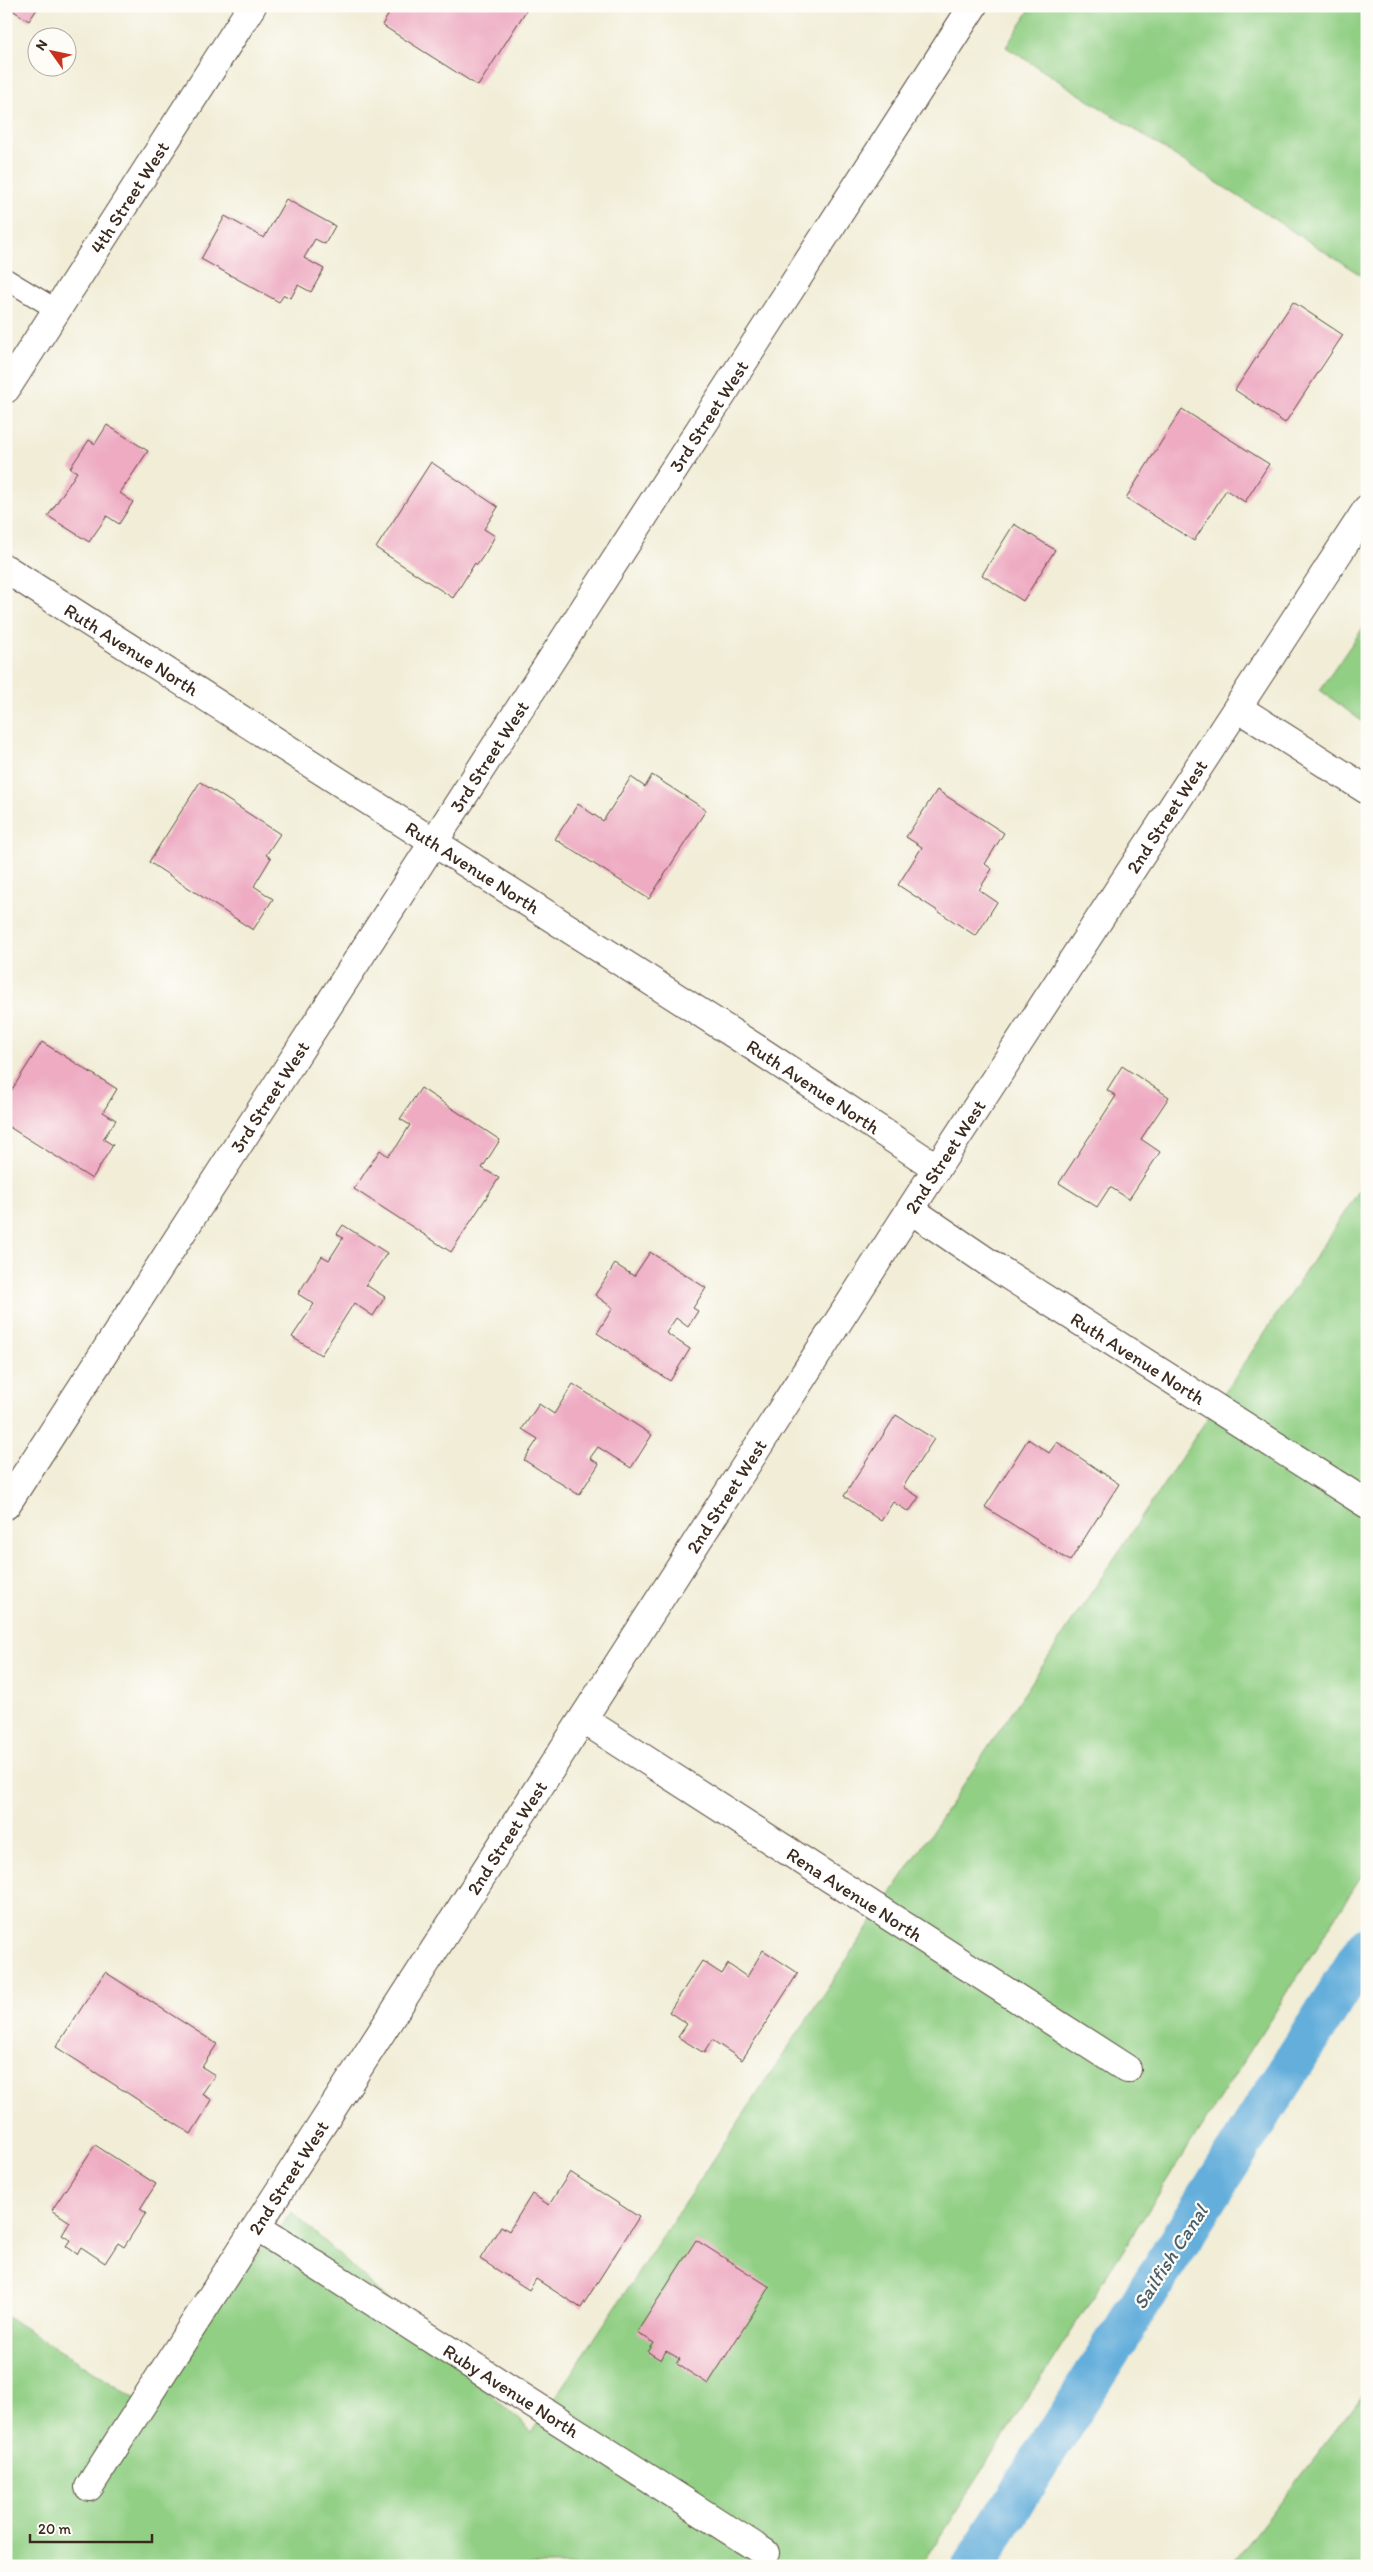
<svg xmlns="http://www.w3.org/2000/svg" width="1373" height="2572" font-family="Itim,sans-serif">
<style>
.green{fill:#91cf84;stroke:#667c51}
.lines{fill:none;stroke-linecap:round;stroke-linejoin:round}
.canal{stroke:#63aedb;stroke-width:42}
.building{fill:#eeabc2}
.service-casing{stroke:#56473a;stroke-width:22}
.minor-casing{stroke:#56473a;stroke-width:30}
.service{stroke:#fff;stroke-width:20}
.minor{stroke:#fff;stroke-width:28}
.labels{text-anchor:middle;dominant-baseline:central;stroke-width:4.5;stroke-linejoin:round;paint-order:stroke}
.street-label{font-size:19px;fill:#3b2a1e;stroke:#fdfcf7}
.water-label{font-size:20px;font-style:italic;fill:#4b5f6a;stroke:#fdfcf7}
</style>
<rect width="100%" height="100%" fill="#fdfcf7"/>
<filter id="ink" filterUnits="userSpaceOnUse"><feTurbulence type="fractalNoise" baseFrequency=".02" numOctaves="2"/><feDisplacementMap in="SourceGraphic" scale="10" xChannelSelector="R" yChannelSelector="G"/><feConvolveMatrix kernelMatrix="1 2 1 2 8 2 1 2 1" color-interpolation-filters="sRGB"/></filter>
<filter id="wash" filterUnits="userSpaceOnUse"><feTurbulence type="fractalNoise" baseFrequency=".0096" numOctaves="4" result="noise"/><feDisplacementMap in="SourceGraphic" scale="20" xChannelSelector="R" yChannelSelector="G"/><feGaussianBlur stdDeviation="1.12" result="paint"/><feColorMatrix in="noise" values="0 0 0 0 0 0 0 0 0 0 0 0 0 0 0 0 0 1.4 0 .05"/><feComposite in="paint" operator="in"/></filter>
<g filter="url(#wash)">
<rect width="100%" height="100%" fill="#f1edd7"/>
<g class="green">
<polygon points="1032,6 1367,6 1367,279 1006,47"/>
<polygon points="1367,622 1367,725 1320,690"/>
<polygon points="1367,1179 1367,1868 921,2566 6,2566 6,2316 136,2399 292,2212 532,2432"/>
<polygon points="1367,2389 1367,2566 1231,2566"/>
</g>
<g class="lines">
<polyline class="canal" points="973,2566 1367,1947"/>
</g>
<g id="blocks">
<g class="building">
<polygon points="6,6 39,6 29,21"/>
<polygon points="394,6 529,6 478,86 382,25"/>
<polygon points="286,199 335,226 325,244 315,239 304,258 324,269 311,292 298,285 291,298 284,295 279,302 201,259 225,216 264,238"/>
<polygon points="1293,302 1343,335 1285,423 1235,390"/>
<polygon points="1182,409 1269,464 1245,502 1226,490 1194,541 1126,498"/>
<polygon points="107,425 148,451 120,493 133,502 119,524 107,516 89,542 48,516 77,472 70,468 89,440 95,444"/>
<polygon points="431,462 498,507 484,529 495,536 486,552 477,565 475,563 453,598 376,548"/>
<polygon points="1014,524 1055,550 1023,601 982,575"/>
<polygon points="652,775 706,810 649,899 555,839 578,804 603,821 631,777 645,787"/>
<polygon points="200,782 280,834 266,855 271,858 254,886 273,899 253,930 149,862"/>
<polygon points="937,790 1004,833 985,864 992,869 979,890 997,902 976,936 898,885 922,847 906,837"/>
<polygon points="42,1042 117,1089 103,1112 116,1120 103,1139 113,1145 92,1179 6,1125 6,1099"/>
<polygon points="1122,1066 1169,1097 1141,1139 1160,1152 1129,1199 1110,1187 1097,1207 1059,1183 1116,1096 1107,1090"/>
<polygon points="421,1088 500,1140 482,1168 499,1178 451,1252 354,1189 380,1150 388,1156 397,1146 410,1125 400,1119"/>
<polygon points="343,1225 387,1253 366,1285 385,1297 373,1316 354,1303 321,1355 292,1337 314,1304 298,1294 322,1256 329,1260 343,1238 337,1234"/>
<polygon points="650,1252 706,1288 693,1308 698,1311 688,1327 676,1318 666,1333 690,1349 670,1381 597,1333 613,1308 595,1295 615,1264 634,1276"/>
<polygon points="573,1384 652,1435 631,1468 598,1447 590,1458 599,1464 579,1495 524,1460 538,1439 522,1429 539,1404 554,1414"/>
<polygon points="896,1415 934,1439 903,1487 919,1497 909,1512 893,1502 881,1521 844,1496"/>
<polygon points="1028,1439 1049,1453 1057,1442 1119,1484 1070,1561 985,1507"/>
<polygon points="763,1950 798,1973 742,2060 712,2040 704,2053 678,2037 687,2024 669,2012 702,1961 722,1974 728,1964 747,1977"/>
<polygon points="105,1972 217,2044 202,2067 215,2075 202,2094 212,2100 191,2134 56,2047"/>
<polygon points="95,2145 156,2184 140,2209 146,2213 124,2247 118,2243 105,2263 81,2247 77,2254 66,2246 70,2240 62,2235 70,2222 52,2210"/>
<polygon points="570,2172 639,2217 581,2308 536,2279 529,2290 480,2259 501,2226 509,2231 532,2194 549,2205"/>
<polygon points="696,2240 770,2287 708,2384 677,2364 680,2359 666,2351 661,2360 648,2352 654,2343 637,2332"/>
</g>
</g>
</g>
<g filter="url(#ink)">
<use href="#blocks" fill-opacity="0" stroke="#56473a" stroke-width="1"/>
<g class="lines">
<defs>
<polyline id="service" points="6,279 57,310"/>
<g id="minor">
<path id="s1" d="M6,389l246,-383"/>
<path id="s2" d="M6,569l756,483 175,116"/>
<polyline points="1238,708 1367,790"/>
<path id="s3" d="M911,1210l78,53 378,241"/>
<path id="s4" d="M6,1505l967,-1499"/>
<path id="s5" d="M584,1720l543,349"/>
<path id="s6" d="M258,2228l507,325"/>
<path id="s7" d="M89,2487l848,-1319 430,-659"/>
</g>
</defs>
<use href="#service" class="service-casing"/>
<use href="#minor" class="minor-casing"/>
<use href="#service" class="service"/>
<use href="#minor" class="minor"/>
</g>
</g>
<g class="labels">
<g class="street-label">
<text stroke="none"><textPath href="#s1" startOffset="228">4th Street West</textPath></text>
<text stroke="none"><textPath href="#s4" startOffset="1296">3rd Street West</textPath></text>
<text stroke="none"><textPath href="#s2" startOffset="149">Ruth Avenue North</textPath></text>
<text stroke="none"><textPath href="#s4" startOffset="891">3rd Street West</textPath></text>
<text stroke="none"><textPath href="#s7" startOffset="1988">2nd Street West</textPath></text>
<text stroke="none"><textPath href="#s2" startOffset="554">Ruth Avenue North</textPath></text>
<text stroke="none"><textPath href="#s2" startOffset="959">Ruth Avenue North</textPath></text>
<text stroke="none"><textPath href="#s4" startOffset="486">3rd Street West</textPath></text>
<text stroke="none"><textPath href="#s7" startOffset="1582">2nd Street West</textPath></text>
<text stroke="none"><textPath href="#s3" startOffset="271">Ruth Avenue North</textPath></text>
<text stroke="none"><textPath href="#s7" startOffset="1178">2nd Street West</textPath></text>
<text stroke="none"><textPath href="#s7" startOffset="772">2nd Street West</textPath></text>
<text stroke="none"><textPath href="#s5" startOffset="322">Rena Avenue North</textPath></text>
<text stroke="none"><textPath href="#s7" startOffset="368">2nd Street West</textPath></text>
<text stroke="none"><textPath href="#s6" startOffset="301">Ruby Avenue North</textPath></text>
</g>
<g class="water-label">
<text transform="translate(1170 2257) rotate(-57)">Sailfish Canal</text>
</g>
</g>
<rect width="1373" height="2572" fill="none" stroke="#fdfcf7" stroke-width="25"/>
<g transform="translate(52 52) rotate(303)"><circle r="24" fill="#fdfcf7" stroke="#afa8a0"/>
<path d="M0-4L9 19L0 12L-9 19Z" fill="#c8321e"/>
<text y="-8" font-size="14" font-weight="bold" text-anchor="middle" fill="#3b2a1e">N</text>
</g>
<path d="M30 2534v8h122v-8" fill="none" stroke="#3b2a1e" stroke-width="2.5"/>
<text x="38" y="2534" font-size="15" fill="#3b2a1e" stroke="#fdfcf7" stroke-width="4" paint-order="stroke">20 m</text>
</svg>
